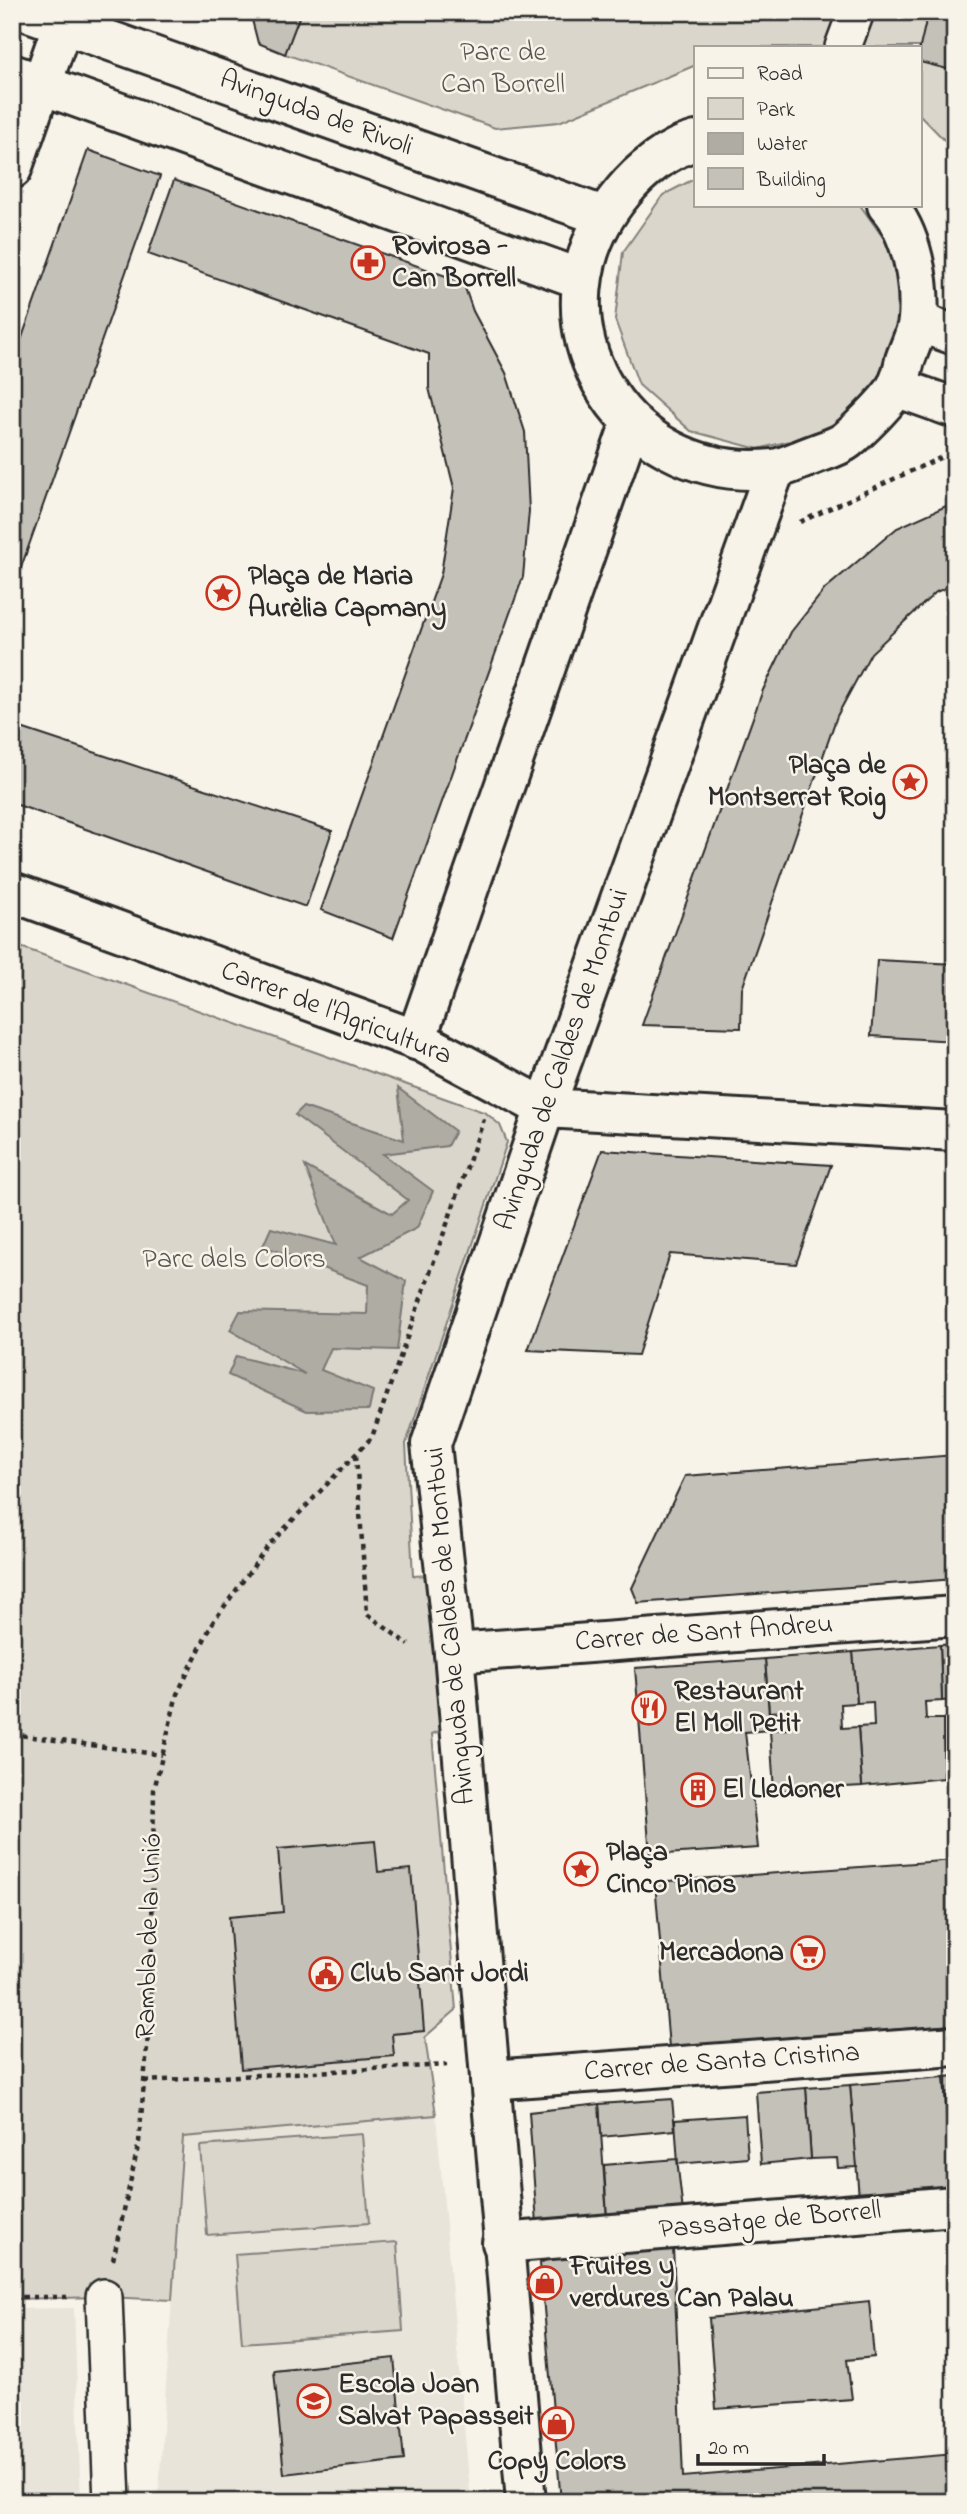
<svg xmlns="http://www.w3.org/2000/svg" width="967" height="2514" font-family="'Indie Flower',sans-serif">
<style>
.built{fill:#e8e4da}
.green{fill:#dad6cc;stroke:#82807c;stroke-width:2}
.water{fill:#afaca4;stroke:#7a7874;stroke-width:2}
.building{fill:#c4c1b9;stroke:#2b2b2b;stroke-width:2}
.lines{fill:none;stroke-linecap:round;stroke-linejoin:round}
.pedestrian-casing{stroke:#2b2b2b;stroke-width:40}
.minor-casing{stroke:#2b2b2b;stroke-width:44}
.path{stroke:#2b2b2b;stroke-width:4.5;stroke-dasharray:5 5;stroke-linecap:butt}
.pedestrian{stroke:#f7f3e8;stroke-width:35}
.minor{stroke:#f7f3e8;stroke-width:38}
.labels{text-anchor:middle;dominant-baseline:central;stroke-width:5;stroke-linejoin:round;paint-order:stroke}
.park-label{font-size:28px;fill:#575653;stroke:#f7f3e8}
.street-label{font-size:28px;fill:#2b2b2b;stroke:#f7f3e8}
.poi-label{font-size:28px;font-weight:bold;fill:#2b2b2b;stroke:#f7f3e8;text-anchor:start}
</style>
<rect width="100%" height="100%" fill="#f7f3e8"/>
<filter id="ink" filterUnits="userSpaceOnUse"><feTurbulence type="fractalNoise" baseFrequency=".0143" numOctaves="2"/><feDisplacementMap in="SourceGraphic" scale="14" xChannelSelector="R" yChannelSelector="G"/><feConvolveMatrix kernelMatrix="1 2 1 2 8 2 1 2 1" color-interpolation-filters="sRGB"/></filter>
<g filter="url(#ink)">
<g class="built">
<polygon points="436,2115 471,2502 158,2502 183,2137"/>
<polygon points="74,2308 81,2502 12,2502 12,2309"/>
</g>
<g class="green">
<polygon points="301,12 955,12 955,151 920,115 920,47 696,47 696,65 559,122 495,128 285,54"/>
<polygon points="696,178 696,205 860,205 894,253 902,322 878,386 825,432 758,449 691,431 639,385 615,320 623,252 663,195"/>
<polygon points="12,944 486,1113 500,1125 507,1142 406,1444 413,1576 431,1575 445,1729 432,1734 456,2010 425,2037 436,2115 183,2137 172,2300 104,2297 12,2299"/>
<polygon points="362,2134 369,2223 207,2235 200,2146"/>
<polygon points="397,2242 403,2331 242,2343 235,2254"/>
</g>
<polygon class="water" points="398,1088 455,1131 447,1146 383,1154 433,1191 417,1228 360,1257 406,1281 397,1350 331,1348 321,1370 373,1391 369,1410 307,1411 228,1375 236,1356 305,1374 230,1330 240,1311 367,1314 368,1285 263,1246 271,1228 336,1245 305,1166 392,1214 408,1200 295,1115 303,1107 404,1140"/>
<g class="building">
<polygon points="250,12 301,12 285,54 258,43"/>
<polygon points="928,12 955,12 955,71 920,62 920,47"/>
<polygon points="88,150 160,176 12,593 12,366"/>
<polygon points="174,180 463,282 473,311 506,373 525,432 529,511 523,577 393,938 321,910 441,574 454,488 429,388 429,354 148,254"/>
<polygon points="955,502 955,584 936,592 871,653 837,716 742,989 741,1028 642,1025 763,690 791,632 825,589 897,528"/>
<polygon points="12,725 332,831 306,907 12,803"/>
<polygon points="877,960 955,964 955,1041 871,1036"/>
<polygon points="602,1150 831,1165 796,1264 670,1254 638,1355 528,1350"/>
<polygon points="955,1455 955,1579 638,1603 632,1588 685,1476"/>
<polygon points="955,1644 955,1700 942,1701 940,1645"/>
<polygon points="940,1645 942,1701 925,1702 926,1719 943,1719 944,1778 862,1786 858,1727 874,1726 873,1702 857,1703 853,1652"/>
<polygon points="853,1652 857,1703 841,1704 842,1728 858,1727 862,1786 774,1791 770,1730 788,1729 786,1711 769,1712 765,1659"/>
<polygon points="765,1659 770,1730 745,1732 758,1848 650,1855 635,1668"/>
<polygon points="955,1716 955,1778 944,1778 943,1719"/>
<polygon points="375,1841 378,1872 411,1869 424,2031 392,2034 394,2056 241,2069 229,1917 283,1912 278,1849"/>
<polygon points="955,1860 955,2025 669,2047 655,1882"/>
<polygon points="955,2076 955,2190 952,2190 944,2077"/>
<polygon points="944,2077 952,2190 859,2198 850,2085"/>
<polygon points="850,2085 857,2167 838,2168 837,2158 811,2159 806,2088"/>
<polygon points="806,2088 811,2159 761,2164 756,2092"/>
<polygon points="672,2099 675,2130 601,2137 599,2104"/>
<polygon points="599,2104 607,2218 537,2224 529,2112"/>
<polygon points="745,2115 748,2158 678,2164 675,2120"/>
<polygon points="677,2159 683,2212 607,2218 604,2165"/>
<polygon points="673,2247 683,2477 955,2454 955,2502 561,2502 540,2263 554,2256"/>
<polygon points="869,2301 874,2357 847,2360 852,2399 716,2409 709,2318"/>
<polygon points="394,2358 404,2460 284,2474 274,2371"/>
</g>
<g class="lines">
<defs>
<g id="pedestrian">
<polyline points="843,47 856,12"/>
<polyline points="104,2297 112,2502"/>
</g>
<g id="minor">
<polyline points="29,12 603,216"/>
<polyline points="12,74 581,279"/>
<path d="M696,141c-28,7 -56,30 -73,51 -102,121 -6,293 150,277 11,-1 24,-8 35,-12 11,-5 29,-9 39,-17 12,-10 43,-40 50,-54 4,-8 6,-17 8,-26 4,-12 12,-27 13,-40 3,-37 -6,-87 -31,-115"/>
<polyline points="12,169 67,12"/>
<polyline points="918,322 955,335"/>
<polyline points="896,387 955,408"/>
<polyline points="12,892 422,1042 545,1108 955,1131"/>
<polyline points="416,1040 631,422"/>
<polyline points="454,1653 955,1616"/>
<polyline points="490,2080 955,2046"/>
<polyline points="502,2243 955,2206"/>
<polyline points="526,2502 454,1653 431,1444 545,1108 775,469"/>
</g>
</defs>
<use href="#pedestrian" class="pedestrian-casing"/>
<use href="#minor" class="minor-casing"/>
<g class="path">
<polyline points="800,522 955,451"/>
<polyline points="356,1455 367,1614 409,1645"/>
<polyline points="12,1734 162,1755"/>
<polyline points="144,2081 447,2065"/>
<polyline points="113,2260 139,2142 151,2000 154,1790 177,1694 213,1622 269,1545 372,1437 484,1119"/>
<polyline points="12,2297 67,2297"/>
</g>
<use href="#pedestrian" class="pedestrian"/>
<use href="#minor" class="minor"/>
</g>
</g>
<defs>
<symbol id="pharmacy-ring" viewBox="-11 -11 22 22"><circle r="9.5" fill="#f7f3e8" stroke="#c8321e" stroke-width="1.5"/><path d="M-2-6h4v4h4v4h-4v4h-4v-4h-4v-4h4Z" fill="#c8321e"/></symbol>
<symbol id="sight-ring" viewBox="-11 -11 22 22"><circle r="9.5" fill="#f7f3e8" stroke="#c8321e" stroke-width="1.5"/><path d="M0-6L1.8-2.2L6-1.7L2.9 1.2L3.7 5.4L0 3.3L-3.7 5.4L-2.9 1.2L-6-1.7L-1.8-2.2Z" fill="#c8321e"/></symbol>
<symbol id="restaurant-ring" viewBox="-11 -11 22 22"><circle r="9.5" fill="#f7f3e8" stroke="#c8321e" stroke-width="1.5"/><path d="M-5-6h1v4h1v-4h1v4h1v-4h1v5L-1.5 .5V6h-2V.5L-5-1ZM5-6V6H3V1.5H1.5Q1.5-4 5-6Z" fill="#c8321e"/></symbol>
<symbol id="building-ring" viewBox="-11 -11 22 22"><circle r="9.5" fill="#f7f3e8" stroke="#c8321e" stroke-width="1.5"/><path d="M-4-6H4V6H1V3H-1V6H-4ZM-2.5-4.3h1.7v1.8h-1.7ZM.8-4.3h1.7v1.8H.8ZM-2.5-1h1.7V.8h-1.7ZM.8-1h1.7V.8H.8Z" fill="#c8321e"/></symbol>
<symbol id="supermarket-ring" viewBox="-11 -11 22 22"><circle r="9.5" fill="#f7f3e8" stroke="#c8321e" stroke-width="1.5"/><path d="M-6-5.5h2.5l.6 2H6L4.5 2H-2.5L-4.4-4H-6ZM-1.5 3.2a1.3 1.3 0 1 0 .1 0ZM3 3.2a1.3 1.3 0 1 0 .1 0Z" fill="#c8321e"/></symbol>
<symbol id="civic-ring" viewBox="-11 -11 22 22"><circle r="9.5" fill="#f7f3e8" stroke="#c8321e" stroke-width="1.5"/><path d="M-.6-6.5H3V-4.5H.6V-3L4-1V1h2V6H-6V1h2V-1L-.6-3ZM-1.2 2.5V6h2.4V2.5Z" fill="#c8321e"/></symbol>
<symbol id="shop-ring" viewBox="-11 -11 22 22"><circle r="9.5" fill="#f7f3e8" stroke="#c8321e" stroke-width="1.5"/><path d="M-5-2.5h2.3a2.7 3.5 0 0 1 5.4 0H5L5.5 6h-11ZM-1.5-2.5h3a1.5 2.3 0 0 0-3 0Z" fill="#c8321e"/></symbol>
<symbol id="school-ring" viewBox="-11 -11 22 22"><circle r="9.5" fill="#f7f3e8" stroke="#c8321e" stroke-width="1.5"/><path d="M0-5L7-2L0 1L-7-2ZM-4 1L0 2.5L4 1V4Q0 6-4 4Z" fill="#c8321e"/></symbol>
</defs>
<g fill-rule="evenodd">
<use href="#pharmacy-ring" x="349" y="244" width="38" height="38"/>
<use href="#sight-ring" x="204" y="574" width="38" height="38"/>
<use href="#sight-ring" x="891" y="763" width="38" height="38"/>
<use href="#restaurant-ring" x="630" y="1689" width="38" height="38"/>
<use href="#building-ring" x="679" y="1771" width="38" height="38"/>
<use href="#sight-ring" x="562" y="1850" width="38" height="38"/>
<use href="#supermarket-ring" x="789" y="1934" width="38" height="38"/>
<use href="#civic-ring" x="307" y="1955" width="38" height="38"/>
<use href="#shop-ring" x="526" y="2264" width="38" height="38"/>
<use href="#school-ring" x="295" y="2382" width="38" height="38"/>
<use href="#shop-ring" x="538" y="2405" width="38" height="38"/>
</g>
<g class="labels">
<g class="park-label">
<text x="503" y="53">Parc de<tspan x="503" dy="32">Can Borrell</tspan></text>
<text x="234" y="1260">Parc dels Colors</text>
</g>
<g class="street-label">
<text transform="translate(316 114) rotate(20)">Avinguda de Rivoli</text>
<text transform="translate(336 1014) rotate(21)">Carrer de l'Agricultura</text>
<text transform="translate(563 1060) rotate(-71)">Avinguda de Caldes de Montbui</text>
<text transform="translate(451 1626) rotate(-95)">Avinguda de Caldes de Montbui</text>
<text transform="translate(704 1634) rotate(-4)">Carrer de Sant Andreu</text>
<text transform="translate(150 1936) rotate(-88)">Rambla de la Unió</text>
<text transform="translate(722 2063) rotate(-4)">Carrer de Santa Cristina</text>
<text transform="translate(770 2221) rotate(-5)">Passatge de Borrell</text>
</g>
<g class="poi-label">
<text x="392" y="247">Rovirosa -<tspan x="392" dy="32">Can Borrell</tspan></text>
<text x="248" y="577">Plaça de Maria<tspan x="248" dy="32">Aurèlia Capmany</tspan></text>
<text x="886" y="766" text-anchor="end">Plaça de<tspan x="886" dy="32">Montserrat Roig</tspan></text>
<text x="674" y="1692">Restaurant<tspan x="674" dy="32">El Moll Petit</tspan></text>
<text x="722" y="1790">El Lledoner</text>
<text x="606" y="1853">Plaça<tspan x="606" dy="32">Cinco Pinos</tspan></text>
<text x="784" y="1953" text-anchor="end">Mercadona</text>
<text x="350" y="1974">Club Sant Jordi</text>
<text x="570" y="2267">Fruites y<tspan x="570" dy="32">verdures Can Palau</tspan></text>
<text x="338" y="2385">Escola Joan<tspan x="338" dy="32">Salvat Papasseit</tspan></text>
<text x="557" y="2462" text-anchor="middle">Copy Colors</text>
</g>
</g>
<rect width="967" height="2514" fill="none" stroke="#f7f3e8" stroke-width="42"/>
<rect x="21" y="21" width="925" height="2472" fill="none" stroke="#2b2b2b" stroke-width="2.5" filter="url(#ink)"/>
<rect x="694" y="46" width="228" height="161" fill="#f7f3e8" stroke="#a5a39c" stroke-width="2"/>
<rect x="708" y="68" width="35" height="10" fill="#f7f3e8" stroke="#a5a39c" stroke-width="2"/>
<text x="757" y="80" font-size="21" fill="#2b2b2b">Road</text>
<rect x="708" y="98" width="35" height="21" fill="#dad6cc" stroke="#a5a39c" stroke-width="2"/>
<text x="757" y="116" font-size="21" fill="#2b2b2b">Park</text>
<rect x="708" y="133" width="35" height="21" fill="#afaca4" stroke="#a5a39c" stroke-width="2"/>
<text x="757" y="150" font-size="21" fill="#2b2b2b">Water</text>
<rect x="708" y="168" width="35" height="21" fill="#c4c1b9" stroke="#a5a39c" stroke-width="2"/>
<text x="757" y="186" font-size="21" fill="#2b2b2b">Building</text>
<path d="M698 2454v10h126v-10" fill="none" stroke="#2b2b2b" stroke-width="3.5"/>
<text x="708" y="2454" font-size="21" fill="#2b2b2b" stroke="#f7f3e8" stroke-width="5" paint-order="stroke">20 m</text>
</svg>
